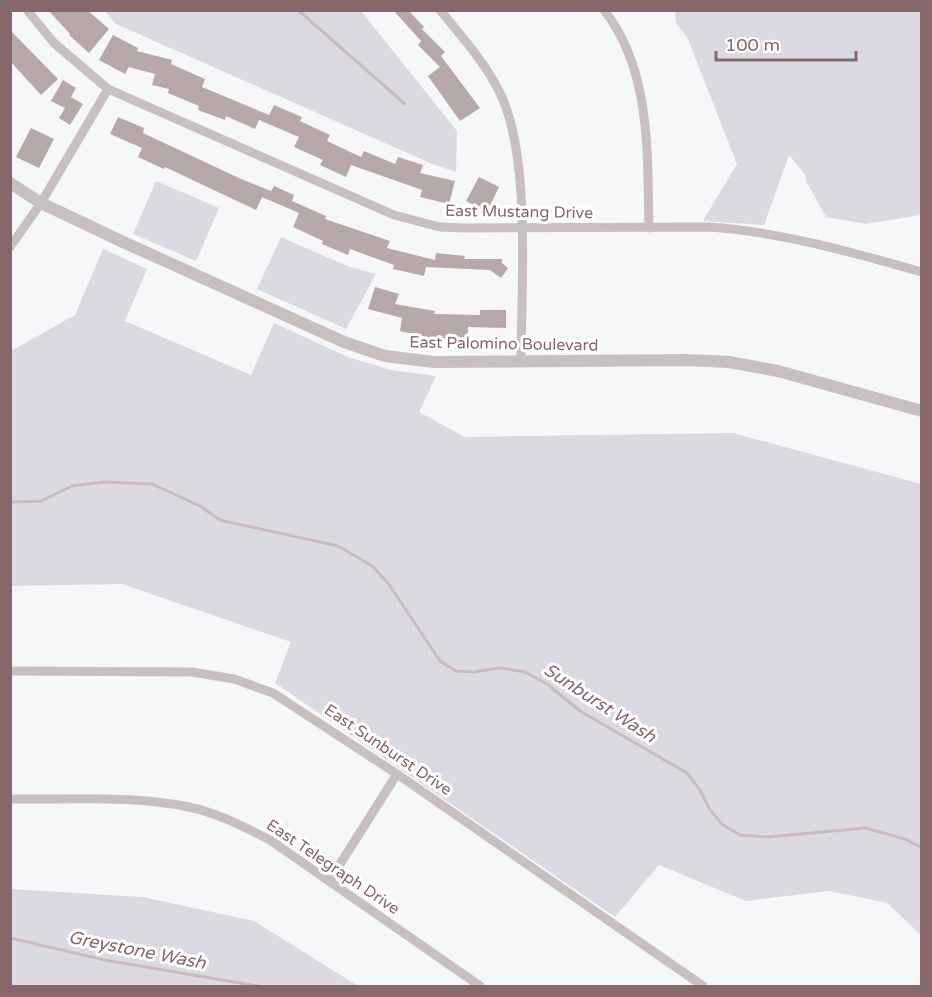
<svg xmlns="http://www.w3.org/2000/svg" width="932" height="997" font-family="'Varela Round',sans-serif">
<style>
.green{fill:#dbdae2}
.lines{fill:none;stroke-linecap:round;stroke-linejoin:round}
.stream{stroke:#cbbbc0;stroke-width:3}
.building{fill:#b7a8aa}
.minor{stroke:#c8bfc0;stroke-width:9}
.tertiary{stroke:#c8bfc0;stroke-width:12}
.labels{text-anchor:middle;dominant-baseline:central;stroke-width:6;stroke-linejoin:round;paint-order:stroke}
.street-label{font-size:16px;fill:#86686a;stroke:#fff}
.water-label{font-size:18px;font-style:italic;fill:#896971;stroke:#fff}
</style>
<rect width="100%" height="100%" fill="#f6f7f8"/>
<g class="green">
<polygon points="105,11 361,11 457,131 456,172 430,163 116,24"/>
<polygon points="675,11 921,11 921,215 866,224 826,217 806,181 805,174 789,155 764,225 703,221 737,164 687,37 676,23"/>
<polygon points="156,181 219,208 196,261 133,234"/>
<polygon points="281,237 347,266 376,274 346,329 257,289"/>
<polygon points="103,249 147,269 125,321 251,375 274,323 348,357 391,370 436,376 419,412 465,437 733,433 921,484 921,935 887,903 829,891 746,901 659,865 615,917 275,683 291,642 122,584 11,586 11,351 75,315"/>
<polygon points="11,889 143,897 254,921 358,986 11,986"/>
</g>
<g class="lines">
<g class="stream">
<polyline points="298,10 405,104"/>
<polyline points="10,502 41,501 72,486 103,482 152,484 200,506 220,520 338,546 372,566 388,583 440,661 456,671 474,672 500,668 525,672 547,684 580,711 687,773 700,790 710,810 723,825 740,835 768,837 865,828 905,839 922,848"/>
<polyline points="10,938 105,960 258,986"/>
</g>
</g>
<g class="building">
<polygon points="48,10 87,10 109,29 89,53 69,35 70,34"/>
<polygon points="393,10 408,10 424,27 422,29 445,52 441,56 480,108 460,121 428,76 440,67 418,45 421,41"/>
<polygon points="10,30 58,79 41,95 10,61"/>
<polygon points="113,35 138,48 137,51 172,60 171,64 205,79 202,87 269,115 274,105 302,117 300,121 330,135 327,141 361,157 364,151 395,164 398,157 423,165 420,173 455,181 449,204 420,197 422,190 351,165 346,177 320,165 323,160 294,147 299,137 259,120 255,129 226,116 225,120 198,110 199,106 168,93 169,89 152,85 155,74 129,67 125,74 99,60"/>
<polygon points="63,80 76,88 71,97 83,104 70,125 59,118 65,108 51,101"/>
<polygon points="118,117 144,128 143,133 241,179 271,191 274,186 294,195 292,201 326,216 325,219 390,241 387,248 435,260 436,253 465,256 464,259 502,259 502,263 508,268 501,278 490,270 426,267 424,276 393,269 394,265 350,249 348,255 322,244 323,241 293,227 299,213 262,197 256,210 165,167 164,169 138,157 142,148 110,134"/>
<polygon points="31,128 54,139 39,168 16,157"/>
<polygon points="479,177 499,187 487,212 466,201"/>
<polygon points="375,287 399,294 395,304 435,311 434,314 480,315 480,310 506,310 506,328 468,327 468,340 441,340 400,331 402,318 368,309"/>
</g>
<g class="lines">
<g class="minor">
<path d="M27,10l27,33 54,46 286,126 46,12 24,1 245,-1c73,5 142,25 213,45"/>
<path d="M440,10c21,26 44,51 59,81 33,64 22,198 22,271"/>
<path d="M604,10c48,61 43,145 45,218"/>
<polyline points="10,247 41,203 108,89"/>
<polyline points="10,671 192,672 234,679 273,693 397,774 703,986"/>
<path d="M10,799c59,1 122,-4 179,8 29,6 55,20 81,33l210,146"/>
<polyline points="330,880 397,774"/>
</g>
<polyline class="tertiary" points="10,183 41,203 121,241 344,342 385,356 434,362 687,360 729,362 778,371 922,411"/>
</g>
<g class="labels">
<g class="street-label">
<text transform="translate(519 212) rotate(1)">East Mustang Drive</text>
<text transform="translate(504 344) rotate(1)">East Palomino Boulevard</text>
<text transform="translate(388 750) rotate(34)">East Sunburst Drive</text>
<text transform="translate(333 867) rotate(34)">East Telegraph Drive</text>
</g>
<g class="water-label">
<text transform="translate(600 703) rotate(33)">Sunburst Wash</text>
<text transform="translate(137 950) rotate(11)">Greystone Wash</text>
</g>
</g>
<rect width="932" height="997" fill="none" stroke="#86686a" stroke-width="24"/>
<path d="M716 51v9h140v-9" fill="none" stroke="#86686a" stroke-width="3"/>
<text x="725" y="51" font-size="18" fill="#86686a" stroke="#ffffff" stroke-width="4.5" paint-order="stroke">100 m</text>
</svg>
